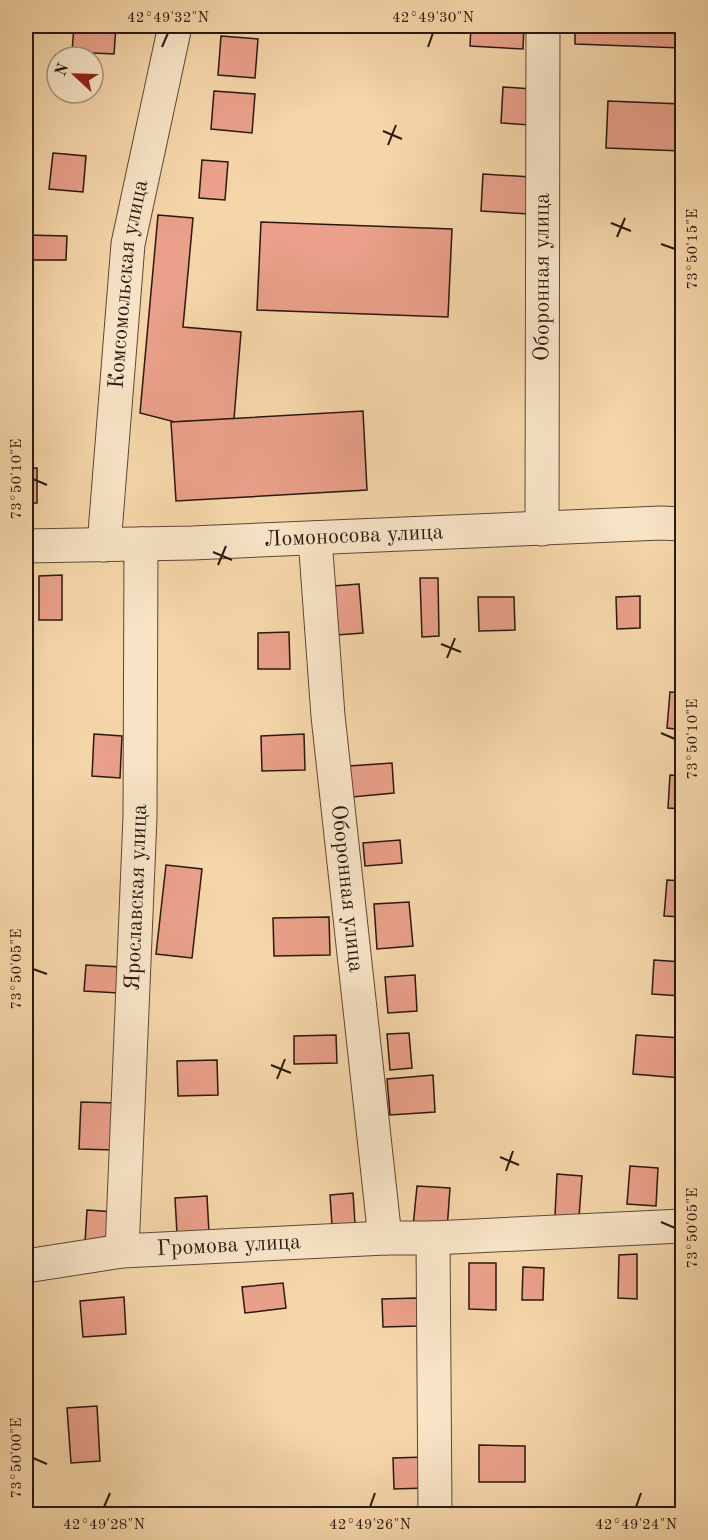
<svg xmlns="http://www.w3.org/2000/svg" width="708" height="1540" font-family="'Old Standard TT',serif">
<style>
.building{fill:#eaa08a;stroke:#29190f;stroke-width:1.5}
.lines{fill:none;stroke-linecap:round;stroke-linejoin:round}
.minor-casing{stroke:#5c4836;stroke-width:35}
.minor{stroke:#f8e4c7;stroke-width:33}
.ticks{fill:none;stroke:#29190f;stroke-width:2}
.labels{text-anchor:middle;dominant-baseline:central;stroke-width:6;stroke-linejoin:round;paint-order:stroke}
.street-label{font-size:22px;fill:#29190f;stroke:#f8e4c7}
.neatline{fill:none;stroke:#29190f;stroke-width:2}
.ticks-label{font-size:15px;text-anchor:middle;fill:#29190f}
</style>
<rect width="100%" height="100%" fill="#f5d6a9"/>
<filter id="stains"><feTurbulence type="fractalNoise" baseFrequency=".00333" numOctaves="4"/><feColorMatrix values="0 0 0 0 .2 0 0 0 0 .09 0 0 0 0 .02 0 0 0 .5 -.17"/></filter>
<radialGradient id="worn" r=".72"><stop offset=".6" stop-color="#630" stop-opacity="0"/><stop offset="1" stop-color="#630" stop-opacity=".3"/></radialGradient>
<g class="building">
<polygon points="74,26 116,26 114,54 72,52"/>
<polygon points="471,26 524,26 523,49 470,46"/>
<polygon points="575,26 682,26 682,48 575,44"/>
<polygon points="221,36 258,39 255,78 218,75"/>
<polygon points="503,87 532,89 530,125 501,123"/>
<polygon points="214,91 255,94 252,133 211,129"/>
<polygon points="608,101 682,104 682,151 606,148"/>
<polygon points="53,153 86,156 83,192 49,189"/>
<polygon points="202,160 228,162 225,200 199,198"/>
<polygon points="483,174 531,177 529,214 481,211"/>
<polygon points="158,215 193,218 183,327 241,332 234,419 175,422 140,413"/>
<polygon points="261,222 452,229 448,317 257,310"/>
<polygon points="26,235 67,236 66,260 26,260"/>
<polygon points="363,411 367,490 176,501 171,422"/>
<rect x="26" y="468" width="11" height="35"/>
<polygon points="62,575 62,620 39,620 39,576"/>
<polygon points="420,578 438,578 439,636 422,637"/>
<polygon points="359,584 363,633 337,635 333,586"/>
<polygon points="640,596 640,628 617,629 616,597"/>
<polygon points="478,597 514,597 515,630 479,631"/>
<polygon points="289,632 290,669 258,669 258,633"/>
<polygon points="670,692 682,693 682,730 667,728"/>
<polygon points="94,734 122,736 120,778 92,776"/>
<polygon points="304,734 305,770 262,771 261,736"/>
<polygon points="392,763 394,793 352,797 349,766"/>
<polygon points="670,775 682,776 682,809 668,808"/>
<polygon points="400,840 402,863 365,866 363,843"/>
<polygon points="166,865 202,869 192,958 156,954"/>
<polygon points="667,880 682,881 682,917 664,916"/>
<polygon points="409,902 413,946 377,949 374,904"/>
<polygon points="329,917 330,955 274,956 273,918"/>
<polygon points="654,960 682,962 682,996 652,994"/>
<polygon points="86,965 121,967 119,993 84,991"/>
<polygon points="415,975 417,1011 388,1013 385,977"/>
<polygon points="409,1033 412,1068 390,1070 387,1034"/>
<polygon points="336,1035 337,1063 294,1064 294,1036"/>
<polygon points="636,1035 682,1038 682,1078 633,1074"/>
<polygon points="217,1060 218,1095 178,1096 177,1061"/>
<polygon points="433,1075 435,1112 390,1115 387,1079"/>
<polygon points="81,1102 118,1103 116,1150 79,1149"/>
<polygon points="630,1166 658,1168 656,1206 627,1204"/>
<polygon points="557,1174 582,1176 579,1217 555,1216"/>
<polygon points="417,1186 450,1188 447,1230 413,1227"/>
<polygon points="353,1193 355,1224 332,1225 330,1195"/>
<polygon points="207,1196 209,1233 177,1234 175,1198"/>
<polygon points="87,1210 115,1212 113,1243 85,1242"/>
<polygon points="637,1254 637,1299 618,1298 619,1255"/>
<polygon points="469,1263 496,1263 496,1310 469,1309"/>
<polygon points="523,1267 544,1268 543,1300 522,1300"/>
<polygon points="283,1283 286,1308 245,1313 242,1287"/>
<polygon points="124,1297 126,1334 83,1337 80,1301"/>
<polygon points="417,1298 418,1326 383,1327 382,1299"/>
<polygon points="97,1406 100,1461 71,1463 67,1408"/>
<polygon points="479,1445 525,1446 525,1482 479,1482"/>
<polygon points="425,1457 426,1488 394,1489 393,1458"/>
</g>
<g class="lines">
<defs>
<g id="minor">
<path id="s1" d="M542,529l1,-503"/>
<path id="s2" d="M315,538l13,178 57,522"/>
<path id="s3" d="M104,545l24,-301 47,-218"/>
<path id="s4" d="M26,546l166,-3 469,-20 21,1"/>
<polyline points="433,1238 435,1514"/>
<path id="s5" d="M122,1251l18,-434 1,-273"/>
<path id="s6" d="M26,1266l96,-15 263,-13h48l249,-12"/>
</g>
</defs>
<use href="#minor" class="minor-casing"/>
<use href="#minor" class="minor"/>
</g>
<path class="ticks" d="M162,47l6,-14M428,47l5,-14M383,131l19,8M388,145l8,-20M611,223l20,8M617,237l8,-19M661,244l14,5M33,479l14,6M213,552l19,8M218,565l8,-19M441,644l20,8M447,658l8,-20M661,733l14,6M33,969l14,5M271,1065l20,8M277,1079l8,-20M500,1157l19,8M506,1171l7,-20M661,1222l14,6M33,1458l14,6M104,1507l6,-14M370,1507l5,-14M636,1507l5,-14"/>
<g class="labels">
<g class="street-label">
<text stroke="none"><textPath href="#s1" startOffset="252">Оборонная улица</textPath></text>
<text stroke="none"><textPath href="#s3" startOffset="262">Комсомольская улица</textPath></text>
<text stroke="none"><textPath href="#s4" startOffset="328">Ломоносова улица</textPath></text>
<text stroke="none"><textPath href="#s2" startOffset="352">Оборонная улица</textPath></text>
<text stroke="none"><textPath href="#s5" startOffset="354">Ярославская улица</textPath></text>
<text stroke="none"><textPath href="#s6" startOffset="204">Громова улица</textPath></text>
</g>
</g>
<rect width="708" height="1540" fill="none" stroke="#f5d6a9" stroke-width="66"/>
<g transform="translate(75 75) rotate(292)"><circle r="28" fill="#f8e4c7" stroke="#a5937d" stroke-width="1.5"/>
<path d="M0-4.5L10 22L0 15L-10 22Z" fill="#8f2418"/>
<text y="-9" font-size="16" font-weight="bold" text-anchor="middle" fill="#29190f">N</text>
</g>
<rect x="33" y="33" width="642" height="1474" class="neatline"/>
<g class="ticks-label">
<text x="168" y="22">42°49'32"N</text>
<text x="433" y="22">42°49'30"N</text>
<text transform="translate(692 249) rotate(-90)" y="5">73°50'15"E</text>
<text transform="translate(16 479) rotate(-90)" y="5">73°50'10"E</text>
<text transform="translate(692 739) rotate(-90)" y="5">73°50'10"E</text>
<text transform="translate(16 969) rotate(-90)" y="5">73°50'05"E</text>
<text transform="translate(692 1228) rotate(-90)" y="5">73°50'05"E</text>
<text transform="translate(16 1458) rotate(-90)" y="5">73°50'00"E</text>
<text x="104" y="1529">42°49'28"N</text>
<text x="370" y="1529">42°49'26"N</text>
<text x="636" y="1529">42°49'24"N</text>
</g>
<rect width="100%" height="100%" filter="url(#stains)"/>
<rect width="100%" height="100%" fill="url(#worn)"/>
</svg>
